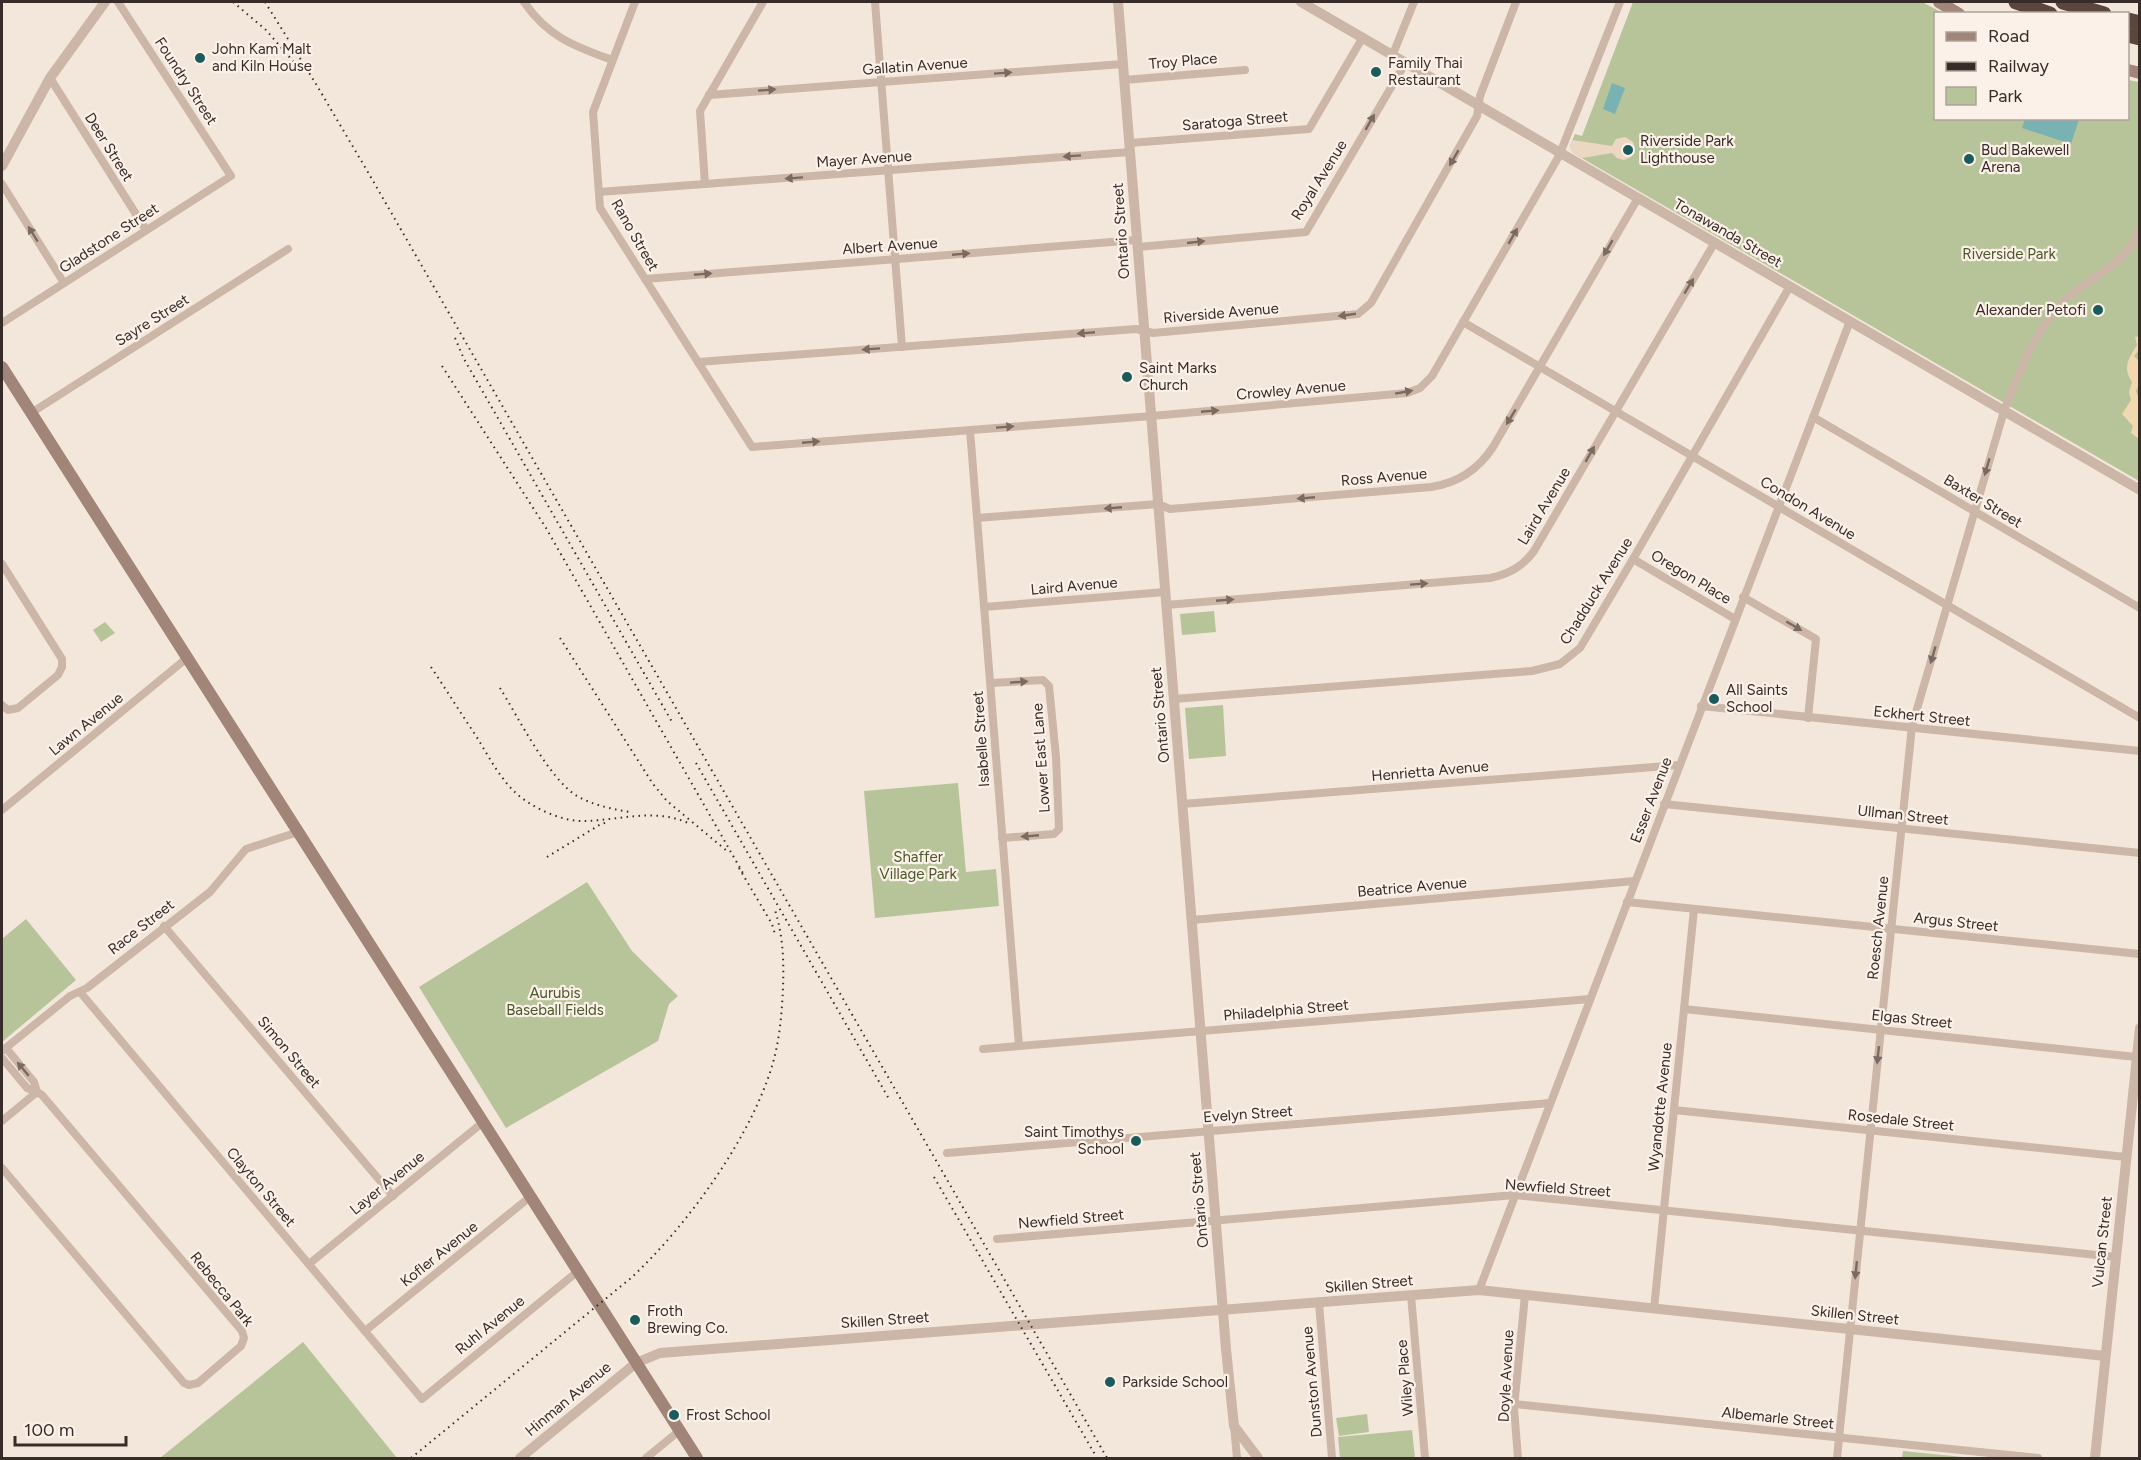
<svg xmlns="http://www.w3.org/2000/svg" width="2141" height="1460" font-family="Figtree,sans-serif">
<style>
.green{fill:#b7c49a}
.sand{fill:#f1d8b0}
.plaza{fill:#ecd8c2}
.water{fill:#79b2b2}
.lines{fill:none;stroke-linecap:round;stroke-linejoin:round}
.minor{stroke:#ccb6a7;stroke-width:8}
.tertiary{stroke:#ccb6a7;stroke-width:10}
.secondary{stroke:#a08578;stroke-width:12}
.motorway{stroke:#5a463e;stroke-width:15}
.rail{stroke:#382c28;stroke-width:2;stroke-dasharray:1.5 4.5;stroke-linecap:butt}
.oneway{fill:#7b6a61}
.poi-dot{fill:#1b5b5c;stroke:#fbf1e8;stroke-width:2}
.labels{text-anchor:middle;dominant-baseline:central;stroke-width:4.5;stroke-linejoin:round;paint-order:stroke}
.poi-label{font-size:15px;fill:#382c28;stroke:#fbf1e8;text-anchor:start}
.street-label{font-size:15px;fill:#382c28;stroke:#fbf1e8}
.park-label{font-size:15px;fill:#49582a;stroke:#fbf1e8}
</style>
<rect width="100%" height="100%" fill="#f3e7db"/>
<g class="green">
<polygon points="1633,2 1922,2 1943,13 1936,14 1936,118 2128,118 2128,80 2139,82 2139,481 1573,153 1570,146 1575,134 1582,136"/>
<polygon points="1214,611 1216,632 1182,635 1180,614"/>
<polygon points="105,622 115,633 101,642 93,630"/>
<polygon points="1223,705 1226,756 1189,759 1185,708"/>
<polygon points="958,783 966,872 996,869 999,906 875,918 864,791"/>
<polygon points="587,882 632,951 678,996 669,1004 658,1041 506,1128 419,987"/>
<polygon points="26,919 76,980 2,1042 2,939"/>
<polygon points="303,1342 397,1458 160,1458"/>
<polygon points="1367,1414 1369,1432 1339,1436 1336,1418"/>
<polygon points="1412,1430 1415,1458 1340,1458 1338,1437"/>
<polygon points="1903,1451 1973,1458 1902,1458"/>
</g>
<path class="sand" d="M2139,336v14l-5,6 5,5v23l-3,7 3,9v39l-8,-6 2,-7 -11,-12 9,-14 -2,-8 3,-10c-10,-15 -3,-24 5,-37l-2,-8z"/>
<polygon class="plaza" points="1625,137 1633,142 1635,148 1631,157 1624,160 1617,158 1612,153 1582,158 1573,153 1570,148 1572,140 1612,146 1616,139"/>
<g class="water">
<polygon points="1612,83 1625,88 1615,114 1603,109"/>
<polygon points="2076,119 2079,119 2071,144 2022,128 2025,119"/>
</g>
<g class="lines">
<g class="minor">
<path d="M524,2c24,35 50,44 88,58"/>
<polyline points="635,2 593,112 600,208 752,447 1152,416 1407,393 1420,388 1432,376 1559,156 1620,2"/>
<polyline points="875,2 902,347"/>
<polyline points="1393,54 1414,2"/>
<polyline points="50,78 146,230"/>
<polyline points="1124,80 1245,70"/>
<polyline points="709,95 1123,64"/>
<polyline points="1130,143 1309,129 1363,37"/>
<polyline points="2,184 64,283"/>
<polyline points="705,184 700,111 763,2"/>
<polyline points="599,192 1130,152"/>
<polyline points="1138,247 1306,232 1406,62"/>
<polyline points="645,279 1137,240"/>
<polyline points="1463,322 2140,718"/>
<polyline points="2,323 231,176 118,2"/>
<polyline points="698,362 1136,329 1153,333 1358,314 1371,303 1477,116 1480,96 1516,2"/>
<polyline points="31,413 288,249"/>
<polyline points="1813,417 2140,608"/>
<polyline points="970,430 1019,1046"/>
<path d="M977,518l181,-14 12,5 261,-22c27,-4 47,-17 62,-40l145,-249"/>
<polyline points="1633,559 1735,619"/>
<polyline points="2,564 62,659 62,667 58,675 18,708 8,710 2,705"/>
<polyline points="1743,597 1816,639 1808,718"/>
<path d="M1166,605l324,-27c19,-4 32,-11 44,-27l181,-309"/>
<polyline points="984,607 1165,592"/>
<polyline points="991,683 1043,680 1049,686 1056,757 1059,829 1054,834 1002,838"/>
<polyline points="1174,699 1532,671 1560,664 1580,648 1633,559 1790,286"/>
<polyline points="1701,706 2140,751"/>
<polyline points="1182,804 1679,765"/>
<polyline points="1664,804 2140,853"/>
<polyline points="2,810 187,658"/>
<polyline points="1627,902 2140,954"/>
<polyline points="1192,920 1635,881"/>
<polyline points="164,926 393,1196"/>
<polyline points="80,992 422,1399 577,1272"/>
<polyline points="1684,1009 2136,1057"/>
<polyline points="6,1048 34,1082 37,1092"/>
<polyline points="983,1049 1590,999"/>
<polyline points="2,1051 70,996 87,988 210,892 246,849 298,832"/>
<polyline points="2,1058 27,1088 37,1092"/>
<polyline points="1674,1110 2126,1157"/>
<polyline points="2,1121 37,1092 42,1095 242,1331 244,1338 241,1346 198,1383 189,1385 184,1383 2,1168"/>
<polyline points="947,1153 1550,1103"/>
<polyline points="997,1239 1515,1195 2116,1257"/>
<polyline points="309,1264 482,1123"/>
<polyline points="1479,1290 1850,321"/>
<polyline points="1411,1295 1425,1458"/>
<polyline points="1319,1303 1332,1458"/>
<polyline points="1654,1309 1694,909"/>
<polyline points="365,1331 530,1197"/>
<polyline points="1514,1404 2038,1458"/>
<polyline points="1234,1426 1237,1458"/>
<polyline points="646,1458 679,1431"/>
<polyline points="1518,1458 1514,1408 1525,1295"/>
<path d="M1837,1458l75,-732 92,-315c14,-36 33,-87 63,-113 25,-22 62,-36 73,-70"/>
</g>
<g class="tertiary">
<polyline points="1118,2 1226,1349 1234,1426 1258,1458"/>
<polyline points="1301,2 2140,490"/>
<polyline points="2,166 50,78 105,2"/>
<polyline points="520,1458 636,1363 660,1353 1479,1290 2105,1356"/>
<polyline points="2095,1458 2140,1028"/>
</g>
<g class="secondary">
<polyline points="1939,2 1959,14"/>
<polyline points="2128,70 2140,73"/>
<polyline points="2,367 697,1458"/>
</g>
<g class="motorway">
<polyline points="2016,2 2050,14"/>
<polyline points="2063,2 2104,14"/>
<polyline points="2128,20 2140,23"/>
<polyline points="2128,35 2140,38"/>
</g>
<g class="rail">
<polyline points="233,2 266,30 298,67"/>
<polyline points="265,2 316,84 369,174 1107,1458"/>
<polyline points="455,338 464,359 672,722"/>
<polyline points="442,366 546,528 744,875"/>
<polyline points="560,638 653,784 667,801 727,851"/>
<path d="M431,667c16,24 31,48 47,72 12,20 23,41 40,56 17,14 45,27 67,26 35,-1 70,-13 103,2"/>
<path d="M500,688c18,29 49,91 77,108 16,9 34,13 53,16"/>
<polyline points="696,763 889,1099"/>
<polyline points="547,857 601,824 608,822"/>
<polyline points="739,868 772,924 775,934"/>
<polyline points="934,1177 1097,1458"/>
<path d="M411,1458l220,-180c56,-52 123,-144 143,-219 6,-23 8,-48 9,-72 1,-27 0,-51 -8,-77"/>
</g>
</g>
<defs><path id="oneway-solid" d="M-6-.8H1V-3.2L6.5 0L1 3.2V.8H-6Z" transform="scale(1.5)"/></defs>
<g class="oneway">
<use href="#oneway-solid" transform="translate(1003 73) rotate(-4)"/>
<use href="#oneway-solid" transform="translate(767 90) rotate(-4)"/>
<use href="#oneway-solid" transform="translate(1370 122) rotate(-60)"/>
<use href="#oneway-solid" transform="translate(1072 156) rotate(176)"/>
<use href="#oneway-solid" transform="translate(1454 158) rotate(120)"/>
<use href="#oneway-solid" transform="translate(794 178) rotate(176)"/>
<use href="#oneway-solid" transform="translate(33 234) rotate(-122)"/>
<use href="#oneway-solid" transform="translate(1513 236) rotate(-60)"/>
<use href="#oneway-solid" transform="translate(1196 242) rotate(-6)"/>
<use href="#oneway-solid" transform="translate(1608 248) rotate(120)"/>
<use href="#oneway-solid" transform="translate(961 254) rotate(-5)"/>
<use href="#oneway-solid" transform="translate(703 274) rotate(-5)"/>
<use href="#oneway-solid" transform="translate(1689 286) rotate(-59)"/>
<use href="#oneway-solid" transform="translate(1347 315) rotate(172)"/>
<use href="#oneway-solid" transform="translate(1086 333) rotate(175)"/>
<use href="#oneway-solid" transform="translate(871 349) rotate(176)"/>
<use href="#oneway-solid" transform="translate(1404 392) rotate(-10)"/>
<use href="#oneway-solid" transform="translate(1210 411) rotate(-5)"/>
<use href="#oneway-solid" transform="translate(1511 417) rotate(121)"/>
<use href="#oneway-solid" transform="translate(1005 427) rotate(-4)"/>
<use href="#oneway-solid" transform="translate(811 442) rotate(-5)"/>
<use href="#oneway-solid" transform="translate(1590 454) rotate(-60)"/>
<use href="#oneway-solid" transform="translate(1987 467) rotate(106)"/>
<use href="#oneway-solid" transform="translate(1306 498) rotate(175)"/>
<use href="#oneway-solid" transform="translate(1113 508) rotate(175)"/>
<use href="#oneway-solid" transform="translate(1419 584) rotate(-4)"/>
<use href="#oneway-solid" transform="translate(1225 600) rotate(-5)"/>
<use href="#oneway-solid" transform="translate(1794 626) rotate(30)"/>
<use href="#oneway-solid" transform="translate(1933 655) rotate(106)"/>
<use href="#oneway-solid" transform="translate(1019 682) rotate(-4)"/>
<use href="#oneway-solid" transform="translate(1030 836) rotate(175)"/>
<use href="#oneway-solid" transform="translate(1878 1055) rotate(96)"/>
<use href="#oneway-solid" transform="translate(23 1069) rotate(-130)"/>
<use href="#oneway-solid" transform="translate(1856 1270) rotate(96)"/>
</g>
<g class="poi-dot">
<circle cx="200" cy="58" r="6"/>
<circle cx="1376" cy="72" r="6"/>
<circle cx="1628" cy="150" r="6"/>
<circle cx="1969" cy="159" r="6"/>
<circle cx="2098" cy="310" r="6"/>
<circle cx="1127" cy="377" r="6"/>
<circle cx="1714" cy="699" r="6"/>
<circle cx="1136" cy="1141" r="6"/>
<circle cx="635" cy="1320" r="6"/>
<circle cx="1110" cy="1382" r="6"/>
<circle cx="674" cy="1415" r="6"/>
</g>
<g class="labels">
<g class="poi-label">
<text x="212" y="49">John Kam Malt<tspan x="212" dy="17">and Kiln House</tspan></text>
<text x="1388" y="63">Family Thai<tspan x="1388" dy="17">Restaurant</tspan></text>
<text x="1640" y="141">Riverside Park<tspan x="1640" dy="17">Lighthouse</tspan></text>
<text x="1981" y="150">Bud Bakewell<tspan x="1981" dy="17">Arena</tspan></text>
<text x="2086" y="310" text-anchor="end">Alexander Petofi</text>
<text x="1139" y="368">Saint Marks<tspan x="1139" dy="17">Church</tspan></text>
<text x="1726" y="690">All Saints<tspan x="1726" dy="17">School</tspan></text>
<text x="1124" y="1132" text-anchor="end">Saint Timothys<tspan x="1124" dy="17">School</tspan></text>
<text x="647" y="1311">Froth<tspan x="647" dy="17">Brewing Co.</tspan></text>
<text x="1122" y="1382">Parkside School</text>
<text x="686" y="1415">Frost School</text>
</g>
<g class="street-label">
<text transform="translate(1183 61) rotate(-5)">Troy Place</text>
<text transform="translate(915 66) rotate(-4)">Gallatin Avenue</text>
<text transform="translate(186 81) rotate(57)">Foundry Street</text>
<text transform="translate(1235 121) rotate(-5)">Saratoga Street</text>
<text transform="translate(109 147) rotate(58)">Deer Street</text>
<text transform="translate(864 159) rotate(-4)">Mayer Avenue</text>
<text transform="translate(1319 180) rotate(-58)">Royal Avenue</text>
<text transform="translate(1121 231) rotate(-94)">Ontario Street</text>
<text transform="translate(1728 233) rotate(30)">Tonawanda Street</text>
<text transform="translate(635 235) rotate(60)">Rano Street</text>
<text transform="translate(109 238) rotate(-33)">Gladstone Street</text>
<text transform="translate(890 246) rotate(-4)">Albert Avenue</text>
<text transform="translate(1221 313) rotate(-5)">Riverside Avenue</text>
<text transform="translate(152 320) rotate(-32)">Sayre Street</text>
<text transform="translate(1291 390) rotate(-5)">Crowley Avenue</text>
<text transform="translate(1384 477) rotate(-5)">Ross Avenue</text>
<text transform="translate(1983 501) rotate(31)">Baxter Street</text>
<text transform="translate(1544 506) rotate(-59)">Laird Avenue</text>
<text transform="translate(1808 508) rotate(31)">Condon Avenue</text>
<text transform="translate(1691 577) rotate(31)">Oregon Place</text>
<text transform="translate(1074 586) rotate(-5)">Laird Avenue</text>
<text transform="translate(1596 591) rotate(-58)">Chadduck Avenue</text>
<text transform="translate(1160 715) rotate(-95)">Ontario Street</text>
<text transform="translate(1922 716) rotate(6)">Eckhert Street</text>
<text transform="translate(86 724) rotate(-39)">Lawn Avenue</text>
<text transform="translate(981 739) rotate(-94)">Isabelle Street</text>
<text transform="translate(1041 758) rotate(-94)">Lower East Lane</text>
<text transform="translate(1430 771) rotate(-5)">Henrietta Avenue</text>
<text transform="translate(1651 800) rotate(-69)">Esser Avenue</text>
<text transform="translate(1903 815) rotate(6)">Ullman Street</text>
<text transform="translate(1412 887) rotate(-5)">Beatrice Avenue</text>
<text transform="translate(1956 922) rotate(6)">Argus Street</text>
<text transform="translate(141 927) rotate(-38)">Race Street</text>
<text transform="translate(1878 928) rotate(-84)">Roesch Avenue</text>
<text transform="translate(1286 1010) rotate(-5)">Philadelphia Street</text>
<text transform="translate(1912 1019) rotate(6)">Elgas Street</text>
<text transform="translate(289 1052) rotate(50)">Simon Street</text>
<text transform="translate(1660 1107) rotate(-84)">Wyandotte Avenue</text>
<text transform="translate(1248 1114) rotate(-4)">Evelyn Street</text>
<text transform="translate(1901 1120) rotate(6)">Rosedale Street</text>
<text transform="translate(387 1183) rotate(-39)">Layer Avenue</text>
<text transform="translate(261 1187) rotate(50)">Clayton Street</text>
<text transform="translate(1558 1188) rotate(4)">Newfield Street</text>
<text transform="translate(1199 1200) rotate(-95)">Ontario Street</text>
<text transform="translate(1071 1219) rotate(-5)">Newfield Street</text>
<text transform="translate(2102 1242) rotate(-84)">Vulcan Street</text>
<text transform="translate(439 1254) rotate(-39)">Kofler Avenue</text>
<text transform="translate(1369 1284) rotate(-5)">Skillen Street</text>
<text transform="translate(222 1289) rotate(51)">Rebecca Park</text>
<text transform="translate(1855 1315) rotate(6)">Skillen Street</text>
<text transform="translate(885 1320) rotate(-4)">Skillen Street</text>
<text transform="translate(490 1325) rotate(-39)">Ruhl Avenue</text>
<text transform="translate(1506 1376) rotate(-87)">Doyle Avenue</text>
<text transform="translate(1405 1378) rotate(-95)">Wiley Place</text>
<text transform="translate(1312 1382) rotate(-95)">Dunston Avenue</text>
<text transform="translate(568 1399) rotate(-40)">Hinman Avenue</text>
<text transform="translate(1778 1418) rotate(6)">Albemarle Street</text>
</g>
<g class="park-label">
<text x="2009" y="254">Riverside Park</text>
<text x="918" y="857">Shaffer<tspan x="918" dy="17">Village Park</tspan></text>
<text x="555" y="993">Aurubis<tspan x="555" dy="17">Baseball Fields</tspan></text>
</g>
</g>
<rect width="2141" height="1460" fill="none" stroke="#382c28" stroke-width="6"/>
<rect x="1934" y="12" width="195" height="108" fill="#fbf1e8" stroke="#ada29b" stroke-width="1.5"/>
<rect x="1946" y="32" width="30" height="9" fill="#a08578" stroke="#ada29b" stroke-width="1.5"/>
<text x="1988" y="42" font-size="18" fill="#382c28">Road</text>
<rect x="1946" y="62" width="30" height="9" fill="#382c28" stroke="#ada29b" stroke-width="1.5"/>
<text x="1988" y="72" font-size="18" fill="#382c28">Railway</text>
<rect x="1946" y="87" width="30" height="18" fill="#b7c49a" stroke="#ada29b" stroke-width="1.5"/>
<text x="1988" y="102" font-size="18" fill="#382c28">Park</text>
<path d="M15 1436v9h111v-9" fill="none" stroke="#382c28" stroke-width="3"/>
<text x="24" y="1436" font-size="18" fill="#382c28" stroke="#fbf1e8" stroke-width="4.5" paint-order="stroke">100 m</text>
</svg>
